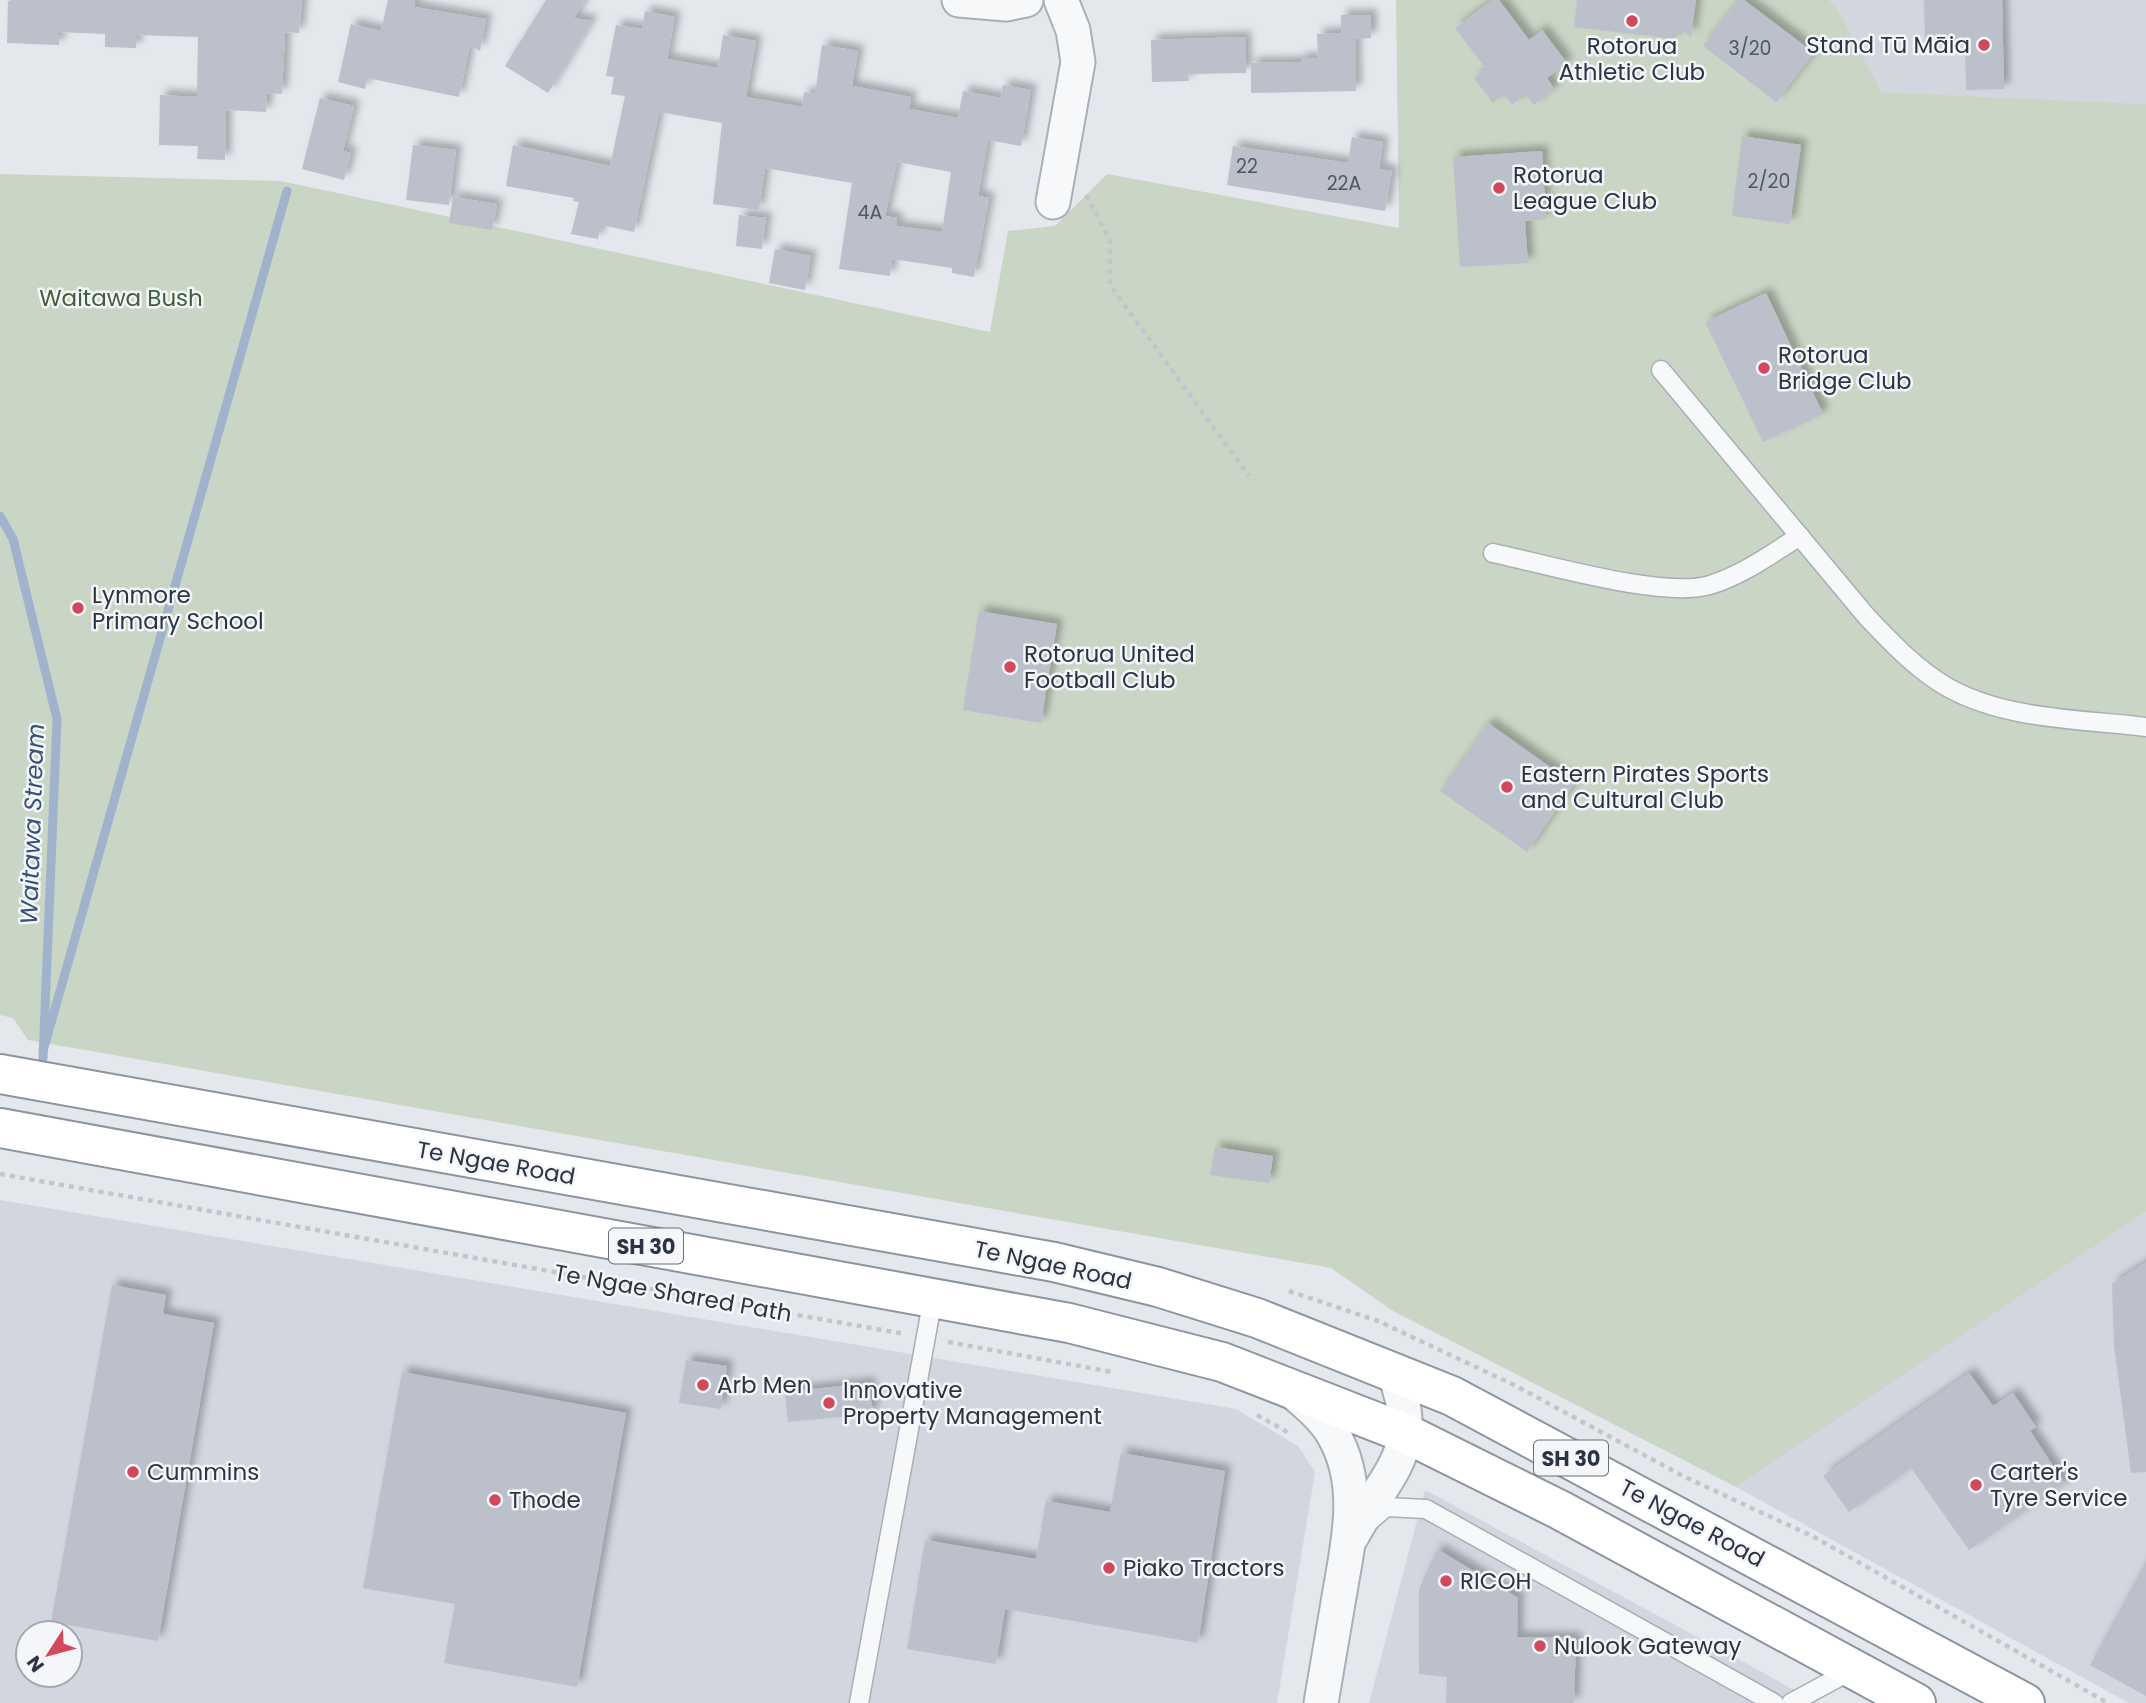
<svg xmlns="http://www.w3.org/2000/svg" width="2146" height="1703" font-family="Poppins,sans-serif">
<style>
.built{fill:#d2d6de;fill-rule:evenodd}
.green{fill:#c9d6c5}
.lines{fill:none;stroke-linecap:round;stroke-linejoin:round}
.stream{stroke:#9fb4cc;stroke-width:9}
.building{fill:#bbc0ca;fill-rule:evenodd;filter:url(#shadow)}
.service-casing{stroke:#a9aeb7;stroke-width:21}
.minor-casing{stroke:#a9aeb7;stroke-width:37}
.trunk-casing{stroke:#8b94a3;stroke-width:42}
.path{stroke:#c2c5cb;stroke-width:4.5;stroke-dasharray:5 5;stroke-linecap:butt}
.service{stroke:#f7f8fa;stroke-width:18}
.minor{stroke:#f7f8fa;stroke-width:33}
.trunk{stroke:#fff;stroke-width:38}
.poi-dot{fill:#d1495b;stroke:#f4f6f9;stroke-width:2.5}
.labels{text-anchor:middle;dominant-baseline:central;stroke-width:5;stroke-linejoin:round;paint-order:stroke}
.number-label{font-size:19px;fill:#4f5766}
.shield{fill:#f4f6f9;stroke:#676e7b;stroke-width:2}
.shield-label{font-size:21px;font-weight:bold;fill:#2b3445}
.poi-label{font-size:23px;fill:#2b3445;stroke:#f4f6f9;text-anchor:start}
.park-label{font-size:23px;fill:#3f6138;stroke:#f4f6f9}
.street-label{font-size:23px;fill:#2b3445;stroke:#f4f6f9}
.water-label{font-size:24px;font-style:italic;fill:#34527a;stroke:#f4f6f9}
</style>
<defs>
<filter id="shadow"><feDropShadow dx="6" dy="-6" stdDeviation="3.5" flood-color="#0004"/></filter>
</defs>
<rect width="100%" height="100%" fill="#e4e7ec"/>
<g class="built">
<polygon points="1829,0 2146,0 2146,104 1882,92 1838,10"/>
<path d="M0,1200l1236,209 62,37 17,26 -38,231h-1277zM28,1633h42v42h-42z"/>
<polygon points="2146,1212 2146,1703 2129,1703 1736,1487"/>
<polygon points="1425,1490 1753,1667 1817,1703 1369,1703"/>
</g>
<polygon class="green" points="1396,0 1829,0 1838,10 1882,92 2146,104 2146,1212 1736,1487 1393,1311 1331,1268 28,1040 13,1018 0,1015 0,174 281,181 990,332 1008,231 1055,226 1107,174 1399,228"/>
<g class="lines">
<g class="stream">
<polyline points="0,516 13,539 57,719 43,1058"/>
<polyline points="43,1051 287,191"/>
</g>
</g>
<g class="building">
<polygon points="12,0 302,0 299,33 285,32 282,94 267,93 266,112 226,110 225,160 197,159 198,146 159,145 160,95 197,97 198,37 137,35 136,48 105,47 105,34 59,32 59,45 7,43 8,1"/>
<polygon points="388,0 415,0 414,7 486,19 480,51 470,45 459,97 367,78 365,89 338,82 351,24 381,31"/>
<polygon points="546,0 585,0 574,18 592,21 548,93 505,66"/>
<polygon points="1492,0 1499,0 1529,40 1542,30 1567,63 1547,78 1554,89 1534,105 1525,94 1512,105 1504,94 1493,103 1474,78 1486,69 1455,28"/>
<polygon points="1577,0 1696,0 1691,37 1682,30 1674,39 1574,27"/>
<polygon points="1738,0 1744,0 1814,53 1776,102 1703,46"/>
<polygon points="1924,0 2002,0 2004,89 1966,90 1965,45 1925,45"/>
<path d="M645,11l30,6 -8,42 51,9 5,-33 33,6 -10,56 56,10 2,-15 11,2 7,-49 36,6 -6,35 59,11 -2,12 49,9 5,-27 38,7 2,-13 28,5 -10,56 -33,-6 -10,56 11,2 -15,79 -22,-4v-5l-60,-9 -2,17 -51,-7 13,-86 -87,-15 -6,42 -46,-6 9,-81 -63,-11 -25,120 -33,-7 -3,14 -27,-5 8,-32 -6,-1 1,-3 -68,-12 7,-41 97,21 15,-70 -14,-2 3,-17 -8,-1 10,-51 26,4zM897,162l54,10 -9,60 -46,-6 1,-8 -12,-2z"/>
<polygon points="1341,15 1371,15 1371,38 1355,39 1356,91 1251,93 1251,63 1301,62 1301,58 1318,58 1317,34 1341,33"/>
<polygon points="1245,37 1246,73 1188,74 1189,81 1152,82 1151,40"/>
<polygon points="320,98 354,106 343,151 351,153 344,180 302,169"/>
<polygon points="1742,136 1801,145 1790,224 1732,216"/>
<polygon points="1352,137 1383,142 1379,169 1392,171 1385,211 1227,185 1233,146 1348,163"/>
<polygon points="413,145 456,150 449,205 406,200"/>
<polygon points="1542,151 1546,219 1525,221 1528,263 1460,267 1453,157"/>
<polygon points="453,197 497,204 492,230 449,223"/>
<polygon points="739,215 766,218 762,249 736,246"/>
<polygon points="775,249 811,256 805,290 769,283"/>
<polygon points="1766,293 1823,414 1763,442 1705,322"/>
<polygon points="979,611 1057,624 1041,723 963,710"/>
<polygon points="1488,723 1574,784 1527,852 1440,791"/>
<polygon points="1215,1147 1273,1156 1269,1183 1210,1175"/>
<polygon points="2146,1262 2146,1472 2131,1473 2114,1345 2112,1284"/>
<polygon points="112,1285 166,1295 163,1314 214,1323 158,1641 51,1622"/>
<polygon points="686,1360 727,1366 721,1409 679,1403"/>
<polygon points="402,1372 626,1413 577,1687 444,1663 455,1604 363,1588"/>
<polygon points="1969,1373 1993,1406 2013,1393 2036,1427 2030,1431 2065,1484 1969,1550 1911,1468 1849,1512 1823,1476"/>
<polygon points="869,1383 873,1414 788,1422 785,1392"/>
<polygon points="1121,1453 1225,1471 1198,1643 1005,1609 996,1664 907,1649 925,1540 1036,1559 1046,1501 1110,1512"/>
<polygon points="1437,1549 1518,1598 1517,1637 1576,1638 1574,1703 1446,1703 1447,1677 1419,1674 1419,1589"/>
<polygon points="2146,1561 2146,1696 2090,1665"/>
</g>
<g class="lines">
<defs>
<g id="service">
<path d="M1661,370l206,247c25,26 49,52 80,70 58,33 134,32 199,40"/>
<path d="M1493,553c52,11 171,46 217,32 33,-10 61,-31 90,-49"/>
<polyline points="1371,1520 1386,1507 1426,1509 1774,1703"/>
<polyline points="859,1703 933,1298"/>
<polyline points="1791,1703 1854,1669"/>
</g>
<g id="minor">
<polyline points="959,0 1006,4 1026,0"/>
<polyline points="1053,202 1078,62 1073,30 1061,0"/>
<path d="M1293,1392c15,13 30,25 40,42 30,51 15,109 6,163 -6,35 -12,71 -18,106"/>
<path d="M1352,1536c37,-68 73,-84 41,-166"/>
</g>
<g id="trunk">
<polyline points="0,1074 1054,1262 1158,1287 1257,1318 1452,1396 2025,1703"/>
<polyline points="0,1128 1069,1323 1222,1362 1407,1434 1560,1510 1916,1703"/>
</g>
</defs>
<use href="#service" class="service-casing"/>
<use href="#minor" class="minor-casing"/>
<use href="#trunk" class="trunk-casing"/>
<g class="path">
<polyline points="1086,195 1110,240 1110,285 1249,476"/>
<polyline points="0,1174 905,1334"/>
<polyline points="1289,1291 1378,1321 1514,1385 1683,1476 1814,1537 2108,1703"/>
<polyline points="948,1342 1112,1372"/>
<polyline points="1257,1415 1289,1433"/>
</g>
<use href="#service" class="service"/>
<use href="#minor" class="minor"/>
<use href="#trunk" class="trunk"/>
</g>
<g class="poi-dot">
<circle cx="1632" cy="21" r="7"/>
<circle cx="1984" cy="45" r="7"/>
<circle cx="1499" cy="188" r="7"/>
<circle cx="1764" cy="368" r="7"/>
<circle cx="78" cy="608" r="7"/>
<circle cx="1010" cy="667" r="7"/>
<circle cx="1507" cy="787" r="7"/>
<circle cx="703" cy="1385" r="7"/>
<circle cx="829" cy="1403" r="7"/>
<circle cx="133" cy="1472" r="7"/>
<circle cx="1976" cy="1485" r="7"/>
<circle cx="495" cy="1500" r="7"/>
<circle cx="1109" cy="1568" r="7"/>
<circle cx="1446" cy="1581" r="7"/>
<circle cx="1540" cy="1646" r="7"/>
</g>
<g class="labels">
<g class="number-label">
<text x="1750" y="48">3/20</text>
<text x="1247" y="166">22</text>
<text x="1769" y="181">2/20</text>
<text x="1344" y="183">22A</text>
<text x="870" y="212">4A</text>
</g>
<g class="shield">
<rect x="609" y="1228.5" width="74" height="35" rx="5"/>
<rect x="1534" y="1440.5" width="74" height="35" rx="5"/>
</g>
<g class="shield-label">
<text x="646" y="1246">SH 30</text>
<text x="1571" y="1458">SH 30</text>
</g>
<g class="poi-label">
<text x="1970" y="45" text-anchor="end">Stand Tū Māia</text>
<text x="1632" y="46" text-anchor="middle">Rotorua<tspan x="1632" dy="26">Athletic Club</tspan></text>
<text x="1513" y="175">Rotorua<tspan x="1513" dy="26">League Club</tspan></text>
<text x="1778" y="355">Rotorua<tspan x="1778" dy="26">Bridge Club</tspan></text>
<text x="92" y="595">Lynmore<tspan x="92" dy="26">Primary School</tspan></text>
<text x="1024" y="654">Rotorua United<tspan x="1024" dy="26">Football Club</tspan></text>
<text x="1521" y="774">Eastern Pirates Sports<tspan x="1521" dy="26">and Cultural Club</tspan></text>
<text x="717" y="1385">Arb Men</text>
<text x="843" y="1390">Innovative<tspan x="843" dy="26">Property Management</tspan></text>
<text x="147" y="1472">Cummins</text>
<text x="1990" y="1472">Carter's<tspan x="1990" dy="26">Tyre Service</tspan></text>
<text x="509" y="1500">Thode</text>
<text x="1123" y="1568">Piako Tractors</text>
<text x="1460" y="1581">RICOH</text>
<text x="1554" y="1646">Nulook Gateway</text>
</g>
<g class="park-label">
<text x="121" y="298">Waitawa Bush</text>
</g>
<g class="street-label">
<text transform="translate(496 1163) rotate(10)">Te Ngae Road</text>
<text transform="translate(1053 1265) rotate(12)">Te Ngae Road</text>
<text transform="translate(673 1293) rotate(10)">Te Ngae Shared Path</text>
<text transform="translate(1692 1523) rotate(28)">Te Ngae Road</text>
</g>
<g class="water-label">
<text transform="translate(32 824) rotate(-88)">Waitawa Stream</text>
</g>
</g>
<g transform="translate(49 1654) rotate(234)"><circle r="33" fill="#f4f6f9" stroke="#a4a8b1" stroke-width="2"/>
<path d="M0-5L12 26L0 18L-12 26Z" fill="#d1495b"/>
<text y="-10" font-size="19" font-weight="bold" text-anchor="middle" fill="#2b3445">N</text>
</g>
</svg>
